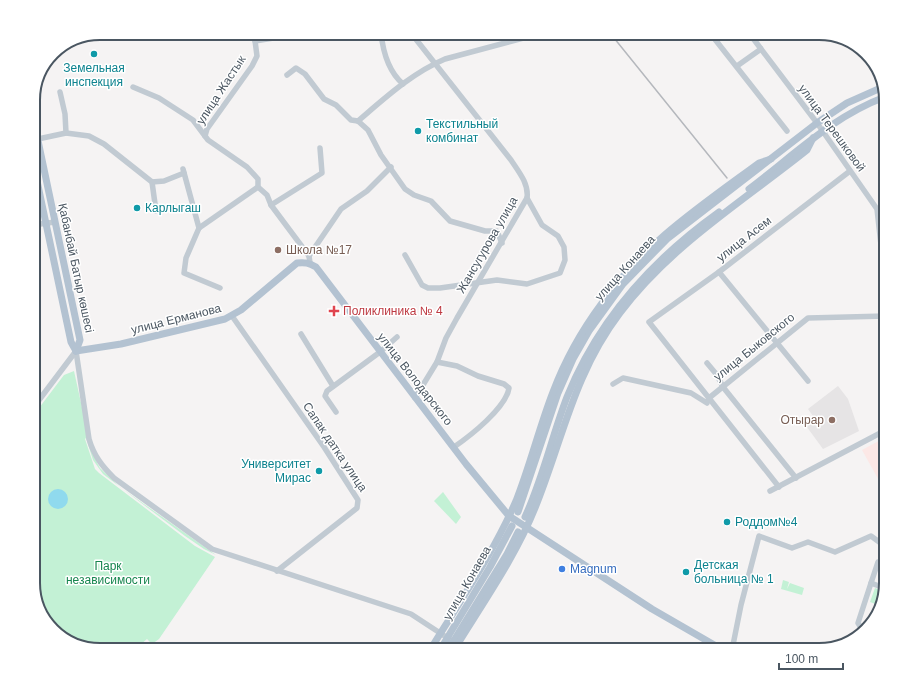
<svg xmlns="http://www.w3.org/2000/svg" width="919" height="683" font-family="Helvetica,sans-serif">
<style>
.education{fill:#e6e4e5}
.medical{fill:#fce8e6}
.green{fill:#c3f1d5}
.water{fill:#90daee}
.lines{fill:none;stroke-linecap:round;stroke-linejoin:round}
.minor{stroke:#c1cad2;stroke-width:5.5}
.major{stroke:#b3c2d1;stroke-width:7}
.rail{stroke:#b5b8bd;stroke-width:1.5}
.culture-dot{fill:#0f9aa8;stroke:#fff;stroke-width:1.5}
.education-dot{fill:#8d6e63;stroke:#fff;stroke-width:1.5}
.health-dot{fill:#e0444e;stroke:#fff;stroke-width:1.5}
.shop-dot{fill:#3f7fe0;stroke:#fff;stroke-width:1.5}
.labels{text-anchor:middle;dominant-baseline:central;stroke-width:3;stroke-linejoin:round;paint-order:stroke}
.culture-label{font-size:12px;fill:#0d838f;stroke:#fff;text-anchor:start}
.street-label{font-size:12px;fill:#4a5661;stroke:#fff}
.education-label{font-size:12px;fill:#785e54;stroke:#fff;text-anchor:start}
.health-label{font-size:12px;fill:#be3a42;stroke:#fff;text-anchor:start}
.park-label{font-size:12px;fill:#17864f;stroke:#fff}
.shop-label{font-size:12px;fill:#366cbe;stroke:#fff;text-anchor:start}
.rim{fill:none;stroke:#4a5661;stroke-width:2}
</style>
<rect width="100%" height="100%" fill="#f5f3f3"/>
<polygon class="education" points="838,386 848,399 859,431 823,449 804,423 813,416 808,409"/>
<polygon class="medical" points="886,437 886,493 862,450"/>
<g class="green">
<polygon points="74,371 92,453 100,468 120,487 216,555 204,549 185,536 103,474 93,460 86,438 85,439 95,469 99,473 195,546 215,557 159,639 152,644 147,639 134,650 130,646 126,650 121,645 115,650 100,650 60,636 42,616 33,587 33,416 64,375"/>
<polygon points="443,492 461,517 456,524 434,501"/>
<polygon points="783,580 789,582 787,589 790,583 804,588 802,595 781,589"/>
<polygon points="875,588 883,591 878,605 870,602"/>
</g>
<circle class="water" cx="58" cy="499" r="10"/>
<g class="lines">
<g class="minor">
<path d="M381,33c2,19 7,38 22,51"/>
<path d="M411,33l100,127c8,12 18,24 16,38l-70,120 -11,20 -9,24 -22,36"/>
<polyline points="710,33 787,131"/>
<polyline points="749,33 817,123 877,209 886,290"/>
<polyline points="255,41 304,33"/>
<polyline points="737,66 761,49"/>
<polyline points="287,75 296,68 305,74 324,99 336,105 351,120 358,121"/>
<polyline points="133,87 159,98 193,120 208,140 247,167 258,179 258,187 267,195 271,205 309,256 310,263"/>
<path d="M358,121c27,-23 54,-48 87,-62l97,-26"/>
<polyline points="358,121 368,130 381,155 405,189 414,195 431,201 450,221 485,231 497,231 502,243"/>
<polyline points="66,133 89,136 104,144 152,182 156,211"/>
<polyline points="205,136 207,129 252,66 257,56 254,33"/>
<polyline points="38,139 66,133 65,114 60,92"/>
<polyline points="183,169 199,228"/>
<polyline points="152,182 164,181 184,173"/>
<polyline points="271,205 322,173 320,148"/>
<polyline points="33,225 55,222"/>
<polyline points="405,255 422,285 428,288 440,288 497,280 527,284 560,273 565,260 564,247 558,236 542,225 527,198"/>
<polyline points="309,256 341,209 367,191 391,167"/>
<polyline points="719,272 808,381"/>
<polyline points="220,288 184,273 186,258 199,228 258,187"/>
<polyline points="232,316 324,447 358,500 357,508 277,571"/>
<polyline points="301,334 333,386"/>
<path d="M76,351l13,88c5,17 13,27 25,39l98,71 199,65 55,36"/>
<path d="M437,362l20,4 21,10 26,8 5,4c-3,20 -39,48 -55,59"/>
<polyline points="707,363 717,375 723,387 796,478"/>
<polyline points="613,384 623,378 691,393 707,403 709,398 808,318 886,316"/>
<polyline points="33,408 76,351"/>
<polyline points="336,412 325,396 327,391 380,352 397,337"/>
<polyline points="779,487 649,322 719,272 850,171"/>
<polyline points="770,491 886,430"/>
<polyline points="878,562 871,583 884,588"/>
<polyline points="863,631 858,623 871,583"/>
<polyline points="732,650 741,605 759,536 792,548 808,542 835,552 871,536 886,547"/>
</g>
<g class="major">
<polyline points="33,117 80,340 76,351"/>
<polyline points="33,162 71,342 76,351"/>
<path d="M749,189c44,-33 84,-73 136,-92"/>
<path d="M76,351l45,-7 104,-25 16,-9 56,-47c8,-1 12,0 19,4l150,197 43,52 143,93 71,41"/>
<polyline points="518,512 558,393 573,359 589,331 623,284 667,239 817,123 847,103 883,87"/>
<path d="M525,517c18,-39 27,-81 42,-120 31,-77 85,-137 152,-185"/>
<path d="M430,650c30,-49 63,-96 86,-149 14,-35 23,-73 37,-109 12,-32 29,-62 49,-89 41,-59 100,-98 157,-140l12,-4"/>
<polyline points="440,650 490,567 512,526"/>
<polyline points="448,650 507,554 518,532"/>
<path d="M454,650c28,-46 61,-92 81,-142 28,-69 38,-133 85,-195 50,-67 122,-111 187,-163l6,-12"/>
</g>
<polyline class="rail" points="610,33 727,178"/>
</g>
<g class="culture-dot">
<circle cx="94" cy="54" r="4"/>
<circle cx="418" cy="131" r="4"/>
<circle cx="137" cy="208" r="4"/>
<circle cx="319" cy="471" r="4"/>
<circle cx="727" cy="522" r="4"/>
<circle cx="686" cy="572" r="4"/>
</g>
<g class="education-dot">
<circle cx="278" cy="250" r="4"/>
<circle cx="832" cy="420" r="4"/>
</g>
<path class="health-dot" d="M332 305h4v4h4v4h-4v4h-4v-4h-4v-4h4z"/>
<circle class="shop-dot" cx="562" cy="569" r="4"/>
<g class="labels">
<g class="culture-label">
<text x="94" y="68" text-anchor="middle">Земельная<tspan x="94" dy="14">инспекция</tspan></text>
<text x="426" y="124">Текстильный<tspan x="426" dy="14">комбинат</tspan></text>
<text x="145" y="208">Карлыгаш</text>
<text x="311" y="464" text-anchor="end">Университет<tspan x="311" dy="14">Мирас</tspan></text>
<text x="735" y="522">Роддом№4</text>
<text x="694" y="565">Детская<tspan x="694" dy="14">больница № 1</tspan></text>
</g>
<g class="street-label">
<text transform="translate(221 90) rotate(-57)">улица Жастык</text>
<text transform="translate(832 128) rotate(54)">улица Терешковой</text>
<text transform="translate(744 239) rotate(-38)">улица Асем</text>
<text transform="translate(487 245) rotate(-60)">Жансугурова улица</text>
<text transform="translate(76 268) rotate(78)">Қабанбай Батыр көшесі</text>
<text transform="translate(625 268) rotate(-48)">улица Конаева</text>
<text transform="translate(176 319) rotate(-14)">улица Ерманова</text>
<text transform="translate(754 347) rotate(-39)">улица Быковского</text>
<text transform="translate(415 379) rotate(52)">улица Володарского</text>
<text transform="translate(335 447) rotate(56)">Сапак датка улица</text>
<text transform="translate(467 583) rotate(-60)">улица Конаева</text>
</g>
<g class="education-label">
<text x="286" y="250">Школа №17</text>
<text x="824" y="420" text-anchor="end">Отырар</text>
</g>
<g class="health-label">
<text x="343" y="311">Поликлиника № 4</text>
</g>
<g class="park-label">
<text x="108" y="566">Парк<tspan x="108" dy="14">независимости</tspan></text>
</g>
<g class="shop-label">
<text x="570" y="569">Magnum</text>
</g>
</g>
<path d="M0 0H919V683H0ZM100 40H819A60 60 0 0 1 879 100V583A60 60 0 0 1 819 643H100A60 60 0 0 1 40 583V100A60 60 0 0 1 100 40Z" fill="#fff" fill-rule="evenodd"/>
<path class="rim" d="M100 40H819A60 60 0 0 1 879 100V583A60 60 0 0 1 819 643H100A60 60 0 0 1 40 583V100A60 60 0 0 1 100 40Z"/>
<path d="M779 663v6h64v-6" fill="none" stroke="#4a5661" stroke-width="2"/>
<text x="785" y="663" font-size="12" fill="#4a5661" stroke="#ffffff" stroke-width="3" paint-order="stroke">100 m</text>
</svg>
